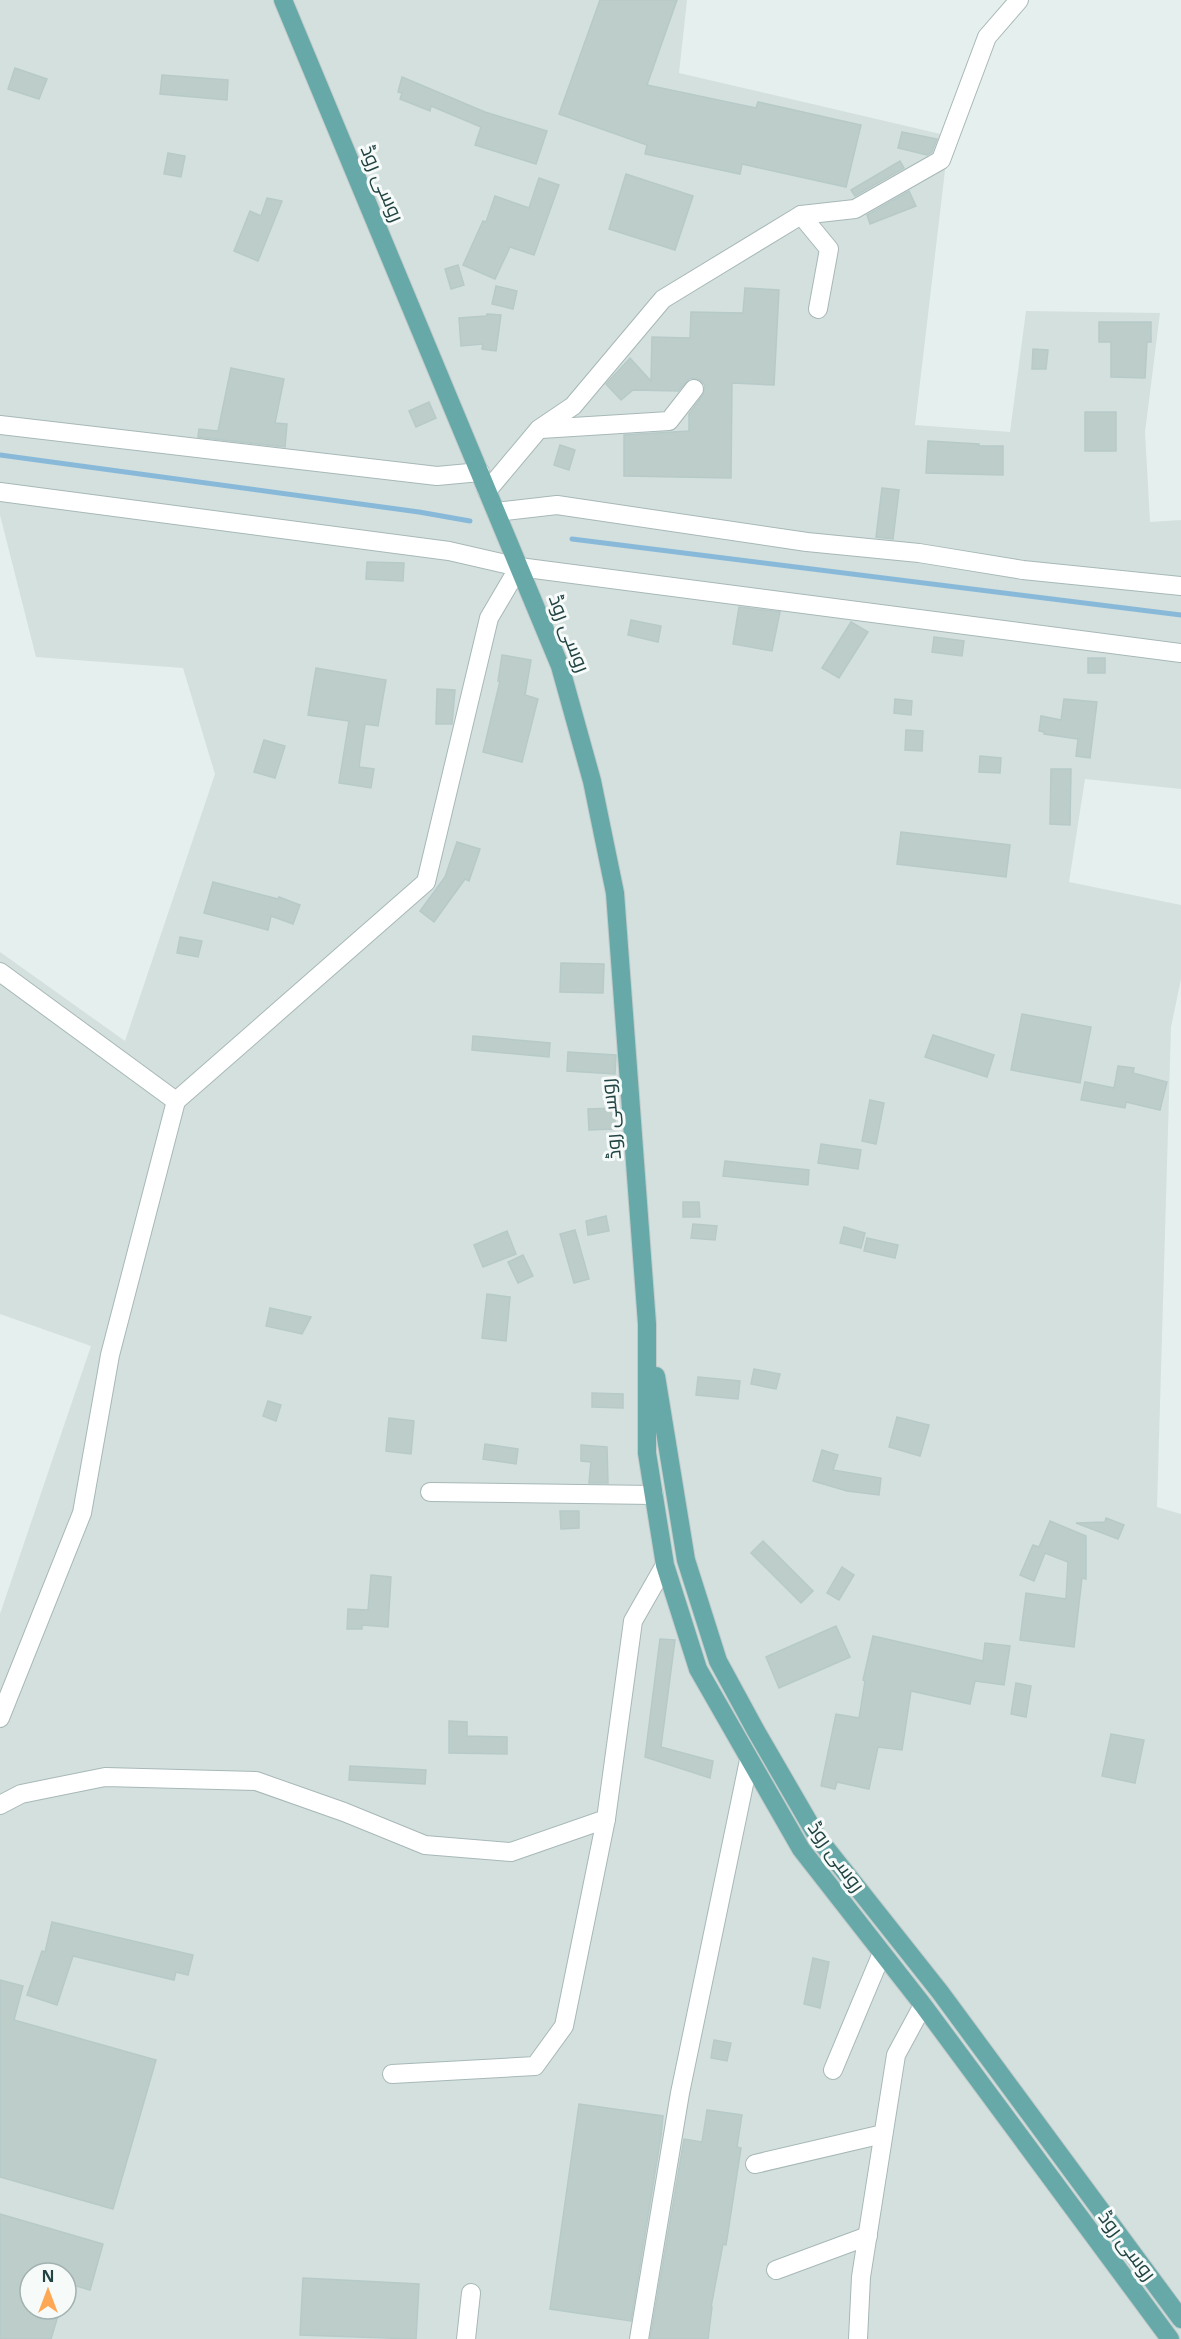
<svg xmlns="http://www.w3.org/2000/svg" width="1181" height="2339" font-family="'Noto Sans',Cairo,sans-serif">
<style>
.built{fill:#d3e0de;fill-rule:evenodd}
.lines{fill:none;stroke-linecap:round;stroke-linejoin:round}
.stream{stroke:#89b9d9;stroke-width:5}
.building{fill:#bdceca;stroke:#b7cac7;stroke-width:1.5}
.minor-casing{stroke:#a7b8b7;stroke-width:20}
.major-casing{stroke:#c1cbca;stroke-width:20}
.minor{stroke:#fff;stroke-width:18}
.major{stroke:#66a9a8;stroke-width:18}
.labels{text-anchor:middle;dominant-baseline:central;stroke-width:6;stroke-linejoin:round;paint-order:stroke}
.street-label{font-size:20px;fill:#224443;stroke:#f6fbfa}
</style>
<rect width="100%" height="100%" fill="#e5efed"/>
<path class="built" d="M0,0h687l-8,73 270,63 -34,289 95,7 16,-121 134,2 -15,119 5,90 31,-2v269l-96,-10 -16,103 112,23v74l-10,48 -14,480 24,7v825h-1181v-725l91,-268 -91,-32v-362l125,89 90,-267 -32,-106 -147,-11 -36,-142zM30,2273h36v36h-36z"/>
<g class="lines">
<g class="stream">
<polyline points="0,455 419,512 470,521"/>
<polyline points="572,539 1181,615"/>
</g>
</g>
<g class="building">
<polygon points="600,0 677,0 647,85 756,108 758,102 861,125 846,187 742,164 740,174 645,154 647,145 559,114"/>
<polygon points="15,68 47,79 39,99 8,89"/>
<polygon points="162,75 228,80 227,100 160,94"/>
<polygon points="402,77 485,112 547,131 536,164 475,145 481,127 431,106 430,111 400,99 402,93 398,92"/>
<polygon points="902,132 937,139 932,152 927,155 898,148"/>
<polygon points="168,153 185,156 181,177 164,174"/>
<polygon points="900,161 904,168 855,196 851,190"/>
<polygon points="626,174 693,196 675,250 609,229"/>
<polygon points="539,178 559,185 534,255 510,247 495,279 463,265 483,221 486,222 495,196 529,208"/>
<polygon points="909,191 916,206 870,224 867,215"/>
<polygon points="267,198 282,201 258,261 234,251 250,211 261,216"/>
<polygon points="458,265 464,285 451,289 445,269"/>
<polygon points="496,286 517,291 513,309 492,304"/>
<polygon points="745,288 779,290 774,385 732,383 731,478 624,476 624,435 689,431 689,414 703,395 705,385 700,380 690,378 678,391 633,390 621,400 606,384 630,358 651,381 652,337 690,338 691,312 743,313"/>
<polygon points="487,314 501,315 496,351 482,349 483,344 461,346 459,318 486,316"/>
<polygon points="1099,322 1151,322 1151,342 1147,342 1145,378 1111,377 1111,342 1099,342"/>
<polygon points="1033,349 1048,350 1046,369 1032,369"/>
<polygon points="231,368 284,379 275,423 287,424 285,447 198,437 199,429 218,431"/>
<polygon points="429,402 436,418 416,427 409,411"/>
<rect x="1085" y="412" width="31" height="39"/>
<polygon points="928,441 979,444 979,446 1003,446 1003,475 926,473"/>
<polygon points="560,445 575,450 569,470 554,465"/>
<polygon points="882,488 899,490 893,539 876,537"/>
<polygon points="367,562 404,563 403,581 366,579"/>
<polygon points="739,607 780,612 772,651 733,644"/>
<polygon points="631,620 661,626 658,642 628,635"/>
<polygon points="851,622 868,632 839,678 822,668"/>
<polygon points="934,637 964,641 962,656 932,652"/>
<polygon points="502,655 531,660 525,695 538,699 522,762 483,752 500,681 498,681"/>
<rect x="1088" y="658" width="17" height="15"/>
<polygon points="316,668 386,680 378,726 365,724 359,767 374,769 371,788 339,783 349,721 308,715"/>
<polygon points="437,689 455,690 452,724 436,724"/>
<polygon points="895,699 912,701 911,715 894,713"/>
<polygon points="1064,699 1097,702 1090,758 1076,756 1078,739 1044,734 1044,732 1039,731 1041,716 1061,720"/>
<polygon points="906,730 923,731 922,751 905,750"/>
<polygon points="264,740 285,746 275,778 254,772"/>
<polygon points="980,756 1001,758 1000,773 979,772"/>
<polygon points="1051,769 1071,769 1070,825 1050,824"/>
<polygon points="901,832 1010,845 1006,877 897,864"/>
<polygon points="457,842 480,849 469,881 465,879 434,922 420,911 445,877"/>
<polygon points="213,882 278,899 279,897 300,905 293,924 271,916 268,930 204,913"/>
<polygon points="180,937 202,941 198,957 177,953"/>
<polygon points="561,963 604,964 603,993 560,992"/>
<polygon points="1022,1014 1091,1027 1080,1083 1011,1070"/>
<polygon points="933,1035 994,1055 987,1077 925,1057"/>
<polygon points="473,1036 550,1043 549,1057 472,1050"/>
<polygon points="568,1052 616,1055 615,1074 567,1071"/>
<polygon points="1118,1066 1134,1068 1133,1073 1167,1082 1160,1110 1126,1102 1125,1108 1081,1100 1085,1082 1114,1088"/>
<polygon points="870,1100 884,1103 876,1144 862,1141"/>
<polygon points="615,1108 615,1129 589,1130 588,1109"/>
<polygon points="821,1144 861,1150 858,1169 818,1163"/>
<polygon points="725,1161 809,1170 808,1185 723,1176"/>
<polygon points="683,1202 699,1202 700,1217 683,1217"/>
<polygon points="606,1216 609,1231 588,1235 586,1221"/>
<polygon points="693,1224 717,1226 715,1240 691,1238"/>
<polygon points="844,1227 865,1233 861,1248 840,1243"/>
<polygon points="575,1230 589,1279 574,1283 560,1234"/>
<polygon points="507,1231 516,1254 483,1267 474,1245"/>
<polygon points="867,1238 898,1245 895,1258 864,1251"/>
<polygon points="523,1255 533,1276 518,1283 508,1262"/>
<polygon points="487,1294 510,1297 506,1341 482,1338"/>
<polygon points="270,1308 311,1317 302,1334 266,1326"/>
<polygon points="754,1369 780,1374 776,1389 751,1384"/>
<polygon points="698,1377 740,1381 738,1399 696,1395"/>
<polygon points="592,1393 623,1394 623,1408 592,1407"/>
<polygon points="268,1401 281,1405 276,1421 263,1416"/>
<polygon points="897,1417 929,1425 920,1456 889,1447"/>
<polygon points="389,1418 414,1421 411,1454 386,1451"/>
<polygon points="485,1444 518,1449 516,1464 483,1459"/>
<polygon points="581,1445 607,1447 608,1483 589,1483 591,1462 581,1461"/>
<polygon points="822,1450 838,1455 833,1470 881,1478 879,1495 847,1491 813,1481"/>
<polygon points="560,1511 579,1511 579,1528 561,1529"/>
<polygon points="1106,1518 1124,1525 1118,1539 1076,1523 1105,1522"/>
<polygon points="1050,1521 1086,1536 1086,1579 1082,1578 1074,1647 1020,1640 1026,1593 1066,1599 1068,1562 1045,1553 1034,1581 1020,1575 1033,1545 1039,1547"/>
<polygon points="763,1541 813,1591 801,1603 751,1553"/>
<polygon points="842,1567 854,1575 839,1600 827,1593"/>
<polygon points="371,1575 391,1577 388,1627 362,1625 362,1629 347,1629 348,1609 368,1610"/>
<polygon points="836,1626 850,1657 779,1688 766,1657"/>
<polygon points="873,1636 983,1661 985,1643 1010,1646 1004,1685 975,1681 970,1704 911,1691 902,1750 878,1747 869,1789 837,1782 835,1789 821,1786 836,1714 859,1718 865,1681 863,1680"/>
<polygon points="660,1639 675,1640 661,1747 713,1761 710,1778 645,1757"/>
<polygon points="1016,1683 1031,1686 1026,1717 1011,1714"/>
<polygon points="449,1721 467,1722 467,1736 507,1737 507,1754 449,1753"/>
<polygon points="1111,1734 1144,1740 1135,1783 1102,1776"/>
<polygon points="350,1766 426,1770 425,1784 349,1780"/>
<polygon points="52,1922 193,1955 188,1975 176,1972 174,1980 73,1956 57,2005 27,1995 42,1951 45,1952"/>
<polygon points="813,1958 829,1962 820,2008 804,2004"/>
<polygon points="0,1980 23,1986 14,2020 156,2060 113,2209 0,2177"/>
<polygon points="714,2040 731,2043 727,2061 711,2058"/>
<polygon points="579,2104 663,2116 661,2136 631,2321 550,2309"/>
<polygon points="707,2110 742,2115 737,2147 741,2148 726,2245 723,2244 711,2307 712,2307 708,2339 650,2339 684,2139 702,2142"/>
<polygon points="0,2214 103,2244 90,2290 66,2283 66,2273 30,2273 30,2309 60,2309 51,2339 0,2339"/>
<polygon points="303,2278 419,2284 416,2339 300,2335"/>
</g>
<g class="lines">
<defs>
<g id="minor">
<polyline points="801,215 829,249 818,309"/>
<polyline points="0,425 437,476 480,472"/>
<polyline points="541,429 669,421 694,389"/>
<polyline points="487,491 539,429 573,406 663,299 801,215 855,209 941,160 987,37 1019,0"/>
<polyline points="0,492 449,551 519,567 1181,653"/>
<polyline points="496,512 557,505 807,542 919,553 1023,570 1181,586"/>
<polyline points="0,972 176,1101 426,882 489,618 519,567"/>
<polyline points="430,1492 654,1495"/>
<polyline points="0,1718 82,1513 110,1355 176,1101"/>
<polyline points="0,1805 21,1794 105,1777 256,1781 344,1812 425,1845 511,1852 606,1819 633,1621 665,1565"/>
<polyline points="833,2070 882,1953"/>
<polyline points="392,2074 535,2066 564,2026 606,1819"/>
<polyline points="755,2164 883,2134"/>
<polyline points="776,2270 868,2236"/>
<polyline points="466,2339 471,2293"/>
<polyline points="639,2339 680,2093 749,1760"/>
<polyline points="858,2339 861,2277 896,2055 923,2005"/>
</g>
<g id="major">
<polyline points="283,0 560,666 592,781 615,893 647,1324 647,1453 665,1565 698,1669 801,1849 923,2005 1170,2339"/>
<polyline points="656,1376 686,1560 718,1661 756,1731 818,1838 940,1992 1181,2319"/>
</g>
</defs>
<use href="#minor" class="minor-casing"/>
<use href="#major" class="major-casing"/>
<use href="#minor" class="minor"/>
<use href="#major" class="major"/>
</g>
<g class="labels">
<g class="street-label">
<text transform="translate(383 183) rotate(67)">روسی روڈ</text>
<text transform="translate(570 633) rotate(69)">روسی روڈ</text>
<text transform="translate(610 1119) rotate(-95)">روسی روڈ</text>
<text transform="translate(837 1856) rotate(54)">روسی روڈ</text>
<text transform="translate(1128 2245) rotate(53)">روسی روڈ</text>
</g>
</g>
<g transform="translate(48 2291)"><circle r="28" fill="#f6fbfa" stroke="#a1b2b1" stroke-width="1.5"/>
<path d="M0-4.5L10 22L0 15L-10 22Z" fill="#fea755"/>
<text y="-9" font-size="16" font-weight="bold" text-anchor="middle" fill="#224443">N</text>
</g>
</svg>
